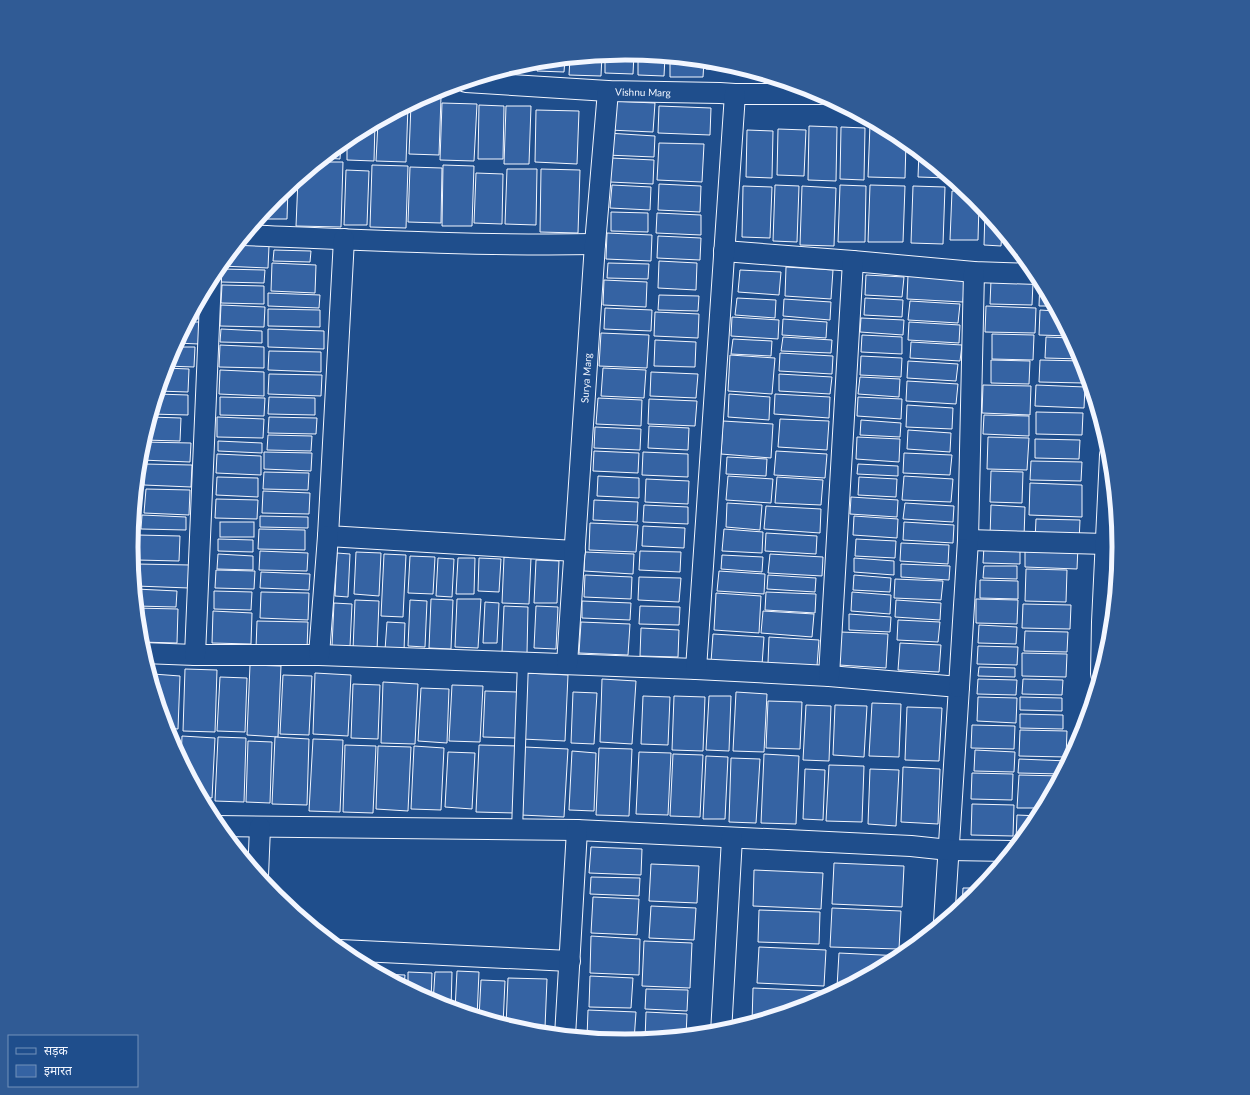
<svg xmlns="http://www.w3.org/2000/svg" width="1250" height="1095" font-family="Lato,'Noto Sans Devanagari',sans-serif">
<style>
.building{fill:#3563a3;stroke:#f2f6ff}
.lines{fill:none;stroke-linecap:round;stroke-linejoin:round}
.lane-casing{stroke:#f2f6ff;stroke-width:12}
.street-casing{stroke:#f2f6ff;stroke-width:22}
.lane{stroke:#1f4e8c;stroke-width:10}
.street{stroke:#1f4e8c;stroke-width:20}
.labels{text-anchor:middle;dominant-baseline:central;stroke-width:3;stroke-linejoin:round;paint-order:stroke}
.street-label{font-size:10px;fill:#f2f6ff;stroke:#1f4e8c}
.rim{fill:none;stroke:#f2f6ff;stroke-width:5}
</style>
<rect width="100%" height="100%" fill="#1f4e8c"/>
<g class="building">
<polygon points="625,53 634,54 633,74 605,73 605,55"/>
<polygon points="638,54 665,57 664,76 638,75"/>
<polygon points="602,55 601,76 569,75 570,58"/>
<polygon points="670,57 704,61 703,77 670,77"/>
<polygon points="565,59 564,72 537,71 538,62"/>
<polygon points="707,61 722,63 731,65 730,70 706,69"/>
<polygon points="424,97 441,97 439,155 409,154 411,104"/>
<polygon points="611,101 655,103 653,132 609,130"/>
<polygon points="442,103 477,104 474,161 440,160"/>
<polygon points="479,105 504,106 503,159 478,159"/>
<polygon points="408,106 406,162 376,161 378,122"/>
<polygon points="506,106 531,106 529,164 504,164"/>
<polygon points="659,106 711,108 710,135 658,133"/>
<polygon points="536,110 579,111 577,164 535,162"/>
<polygon points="375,123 374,161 347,160 347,139"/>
<polygon points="870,124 878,124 900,136 906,142 905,178 868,177"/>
<polygon points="809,126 837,127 836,181 808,180"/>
<polygon points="841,127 865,128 864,180 840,179"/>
<polygon points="778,129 806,130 804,176 777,175"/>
<polygon points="747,130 773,131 772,178 746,177"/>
<polygon points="607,133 655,136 654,157 606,155"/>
<polygon points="659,143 704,144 702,182 657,180"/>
<polygon points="341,144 340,159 324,158"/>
<polygon points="919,152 948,176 948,178 918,177"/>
<polygon points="611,158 654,160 653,184 610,182"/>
<polygon points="319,162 343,162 341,227 296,226 298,179"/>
<polygon points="372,165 408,166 406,228 370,227"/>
<polygon points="443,165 474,166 472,226 442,226"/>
<polygon points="410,167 442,168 441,223 408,222"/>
<polygon points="507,169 537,169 536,225 505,224"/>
<polygon points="541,169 580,170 578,233 540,232"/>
<polygon points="346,170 369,171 367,225 344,225"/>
<polygon points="476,173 503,174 502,224 474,223"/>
<polygon points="659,184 701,186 700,212 658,210"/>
<polygon points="612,185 651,187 650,210 610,208"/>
<polygon points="775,185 799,186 797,242 773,241"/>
<polygon points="840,185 866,186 865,242 838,242"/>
<polygon points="870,185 905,186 903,242 868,242"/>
<polygon points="743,186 772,187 770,238 742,237"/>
<polygon points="802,186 836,188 834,246 800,245"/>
<polygon points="913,186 945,187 943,244 911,243"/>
<polygon points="288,188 287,219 258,219 276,198"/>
<polygon points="952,191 967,191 979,204 978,240 950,240"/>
<polygon points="985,210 1002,231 1001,246 984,245"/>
<polygon points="611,212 648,213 648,232 611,231"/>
<polygon points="657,213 701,215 701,235 656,233"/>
<polygon points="607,233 652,235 651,261 606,259"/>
<polygon points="658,236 701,238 700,260 657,258"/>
<polygon points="236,245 269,246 268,268 221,266 221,264"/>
<polygon points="274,250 311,251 310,262 273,261"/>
<polygon points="659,261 697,263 696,290 658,288"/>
<polygon points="272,263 316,265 315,293 271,291"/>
<polygon points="608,263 649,264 648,279 607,278"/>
<polygon points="786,267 833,270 831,299 785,296"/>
<polygon points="222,269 265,270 264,283 221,282"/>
<polygon points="740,270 781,272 779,295 738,292"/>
<polygon points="866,275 904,277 902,297 865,295"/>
<polygon points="908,275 965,279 963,302 907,299"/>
<polygon points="604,280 647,282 646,307 603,305"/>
<polygon points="991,280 1033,282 1032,305 990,304"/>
<polygon points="1040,280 1054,306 1039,306"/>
<polygon points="222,285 264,286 264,304 221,303"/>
<polygon points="268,293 320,295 319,308 268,306"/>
<polygon points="659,295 699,296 698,311 658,310"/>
<polygon points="737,298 776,300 775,318 735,315"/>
<polygon points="865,298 903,300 902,317 864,315"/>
<polygon points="784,299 831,302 830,320 783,316"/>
<polygon points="199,300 199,319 189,319"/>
<polygon points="910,301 960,304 958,323 908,320"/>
<polygon points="221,305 265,307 264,327 220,326"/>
<polygon points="986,306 1036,308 1035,333 985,332"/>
<polygon points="605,308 652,310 651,331 604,329"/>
<polygon points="268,309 320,310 320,327 268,326"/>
<polygon points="1040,310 1056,311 1070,336 1039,335"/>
<polygon points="655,312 699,314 698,338 654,336"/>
<polygon points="732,317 779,320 778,339 731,336"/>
<polygon points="861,318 904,320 903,335 860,332"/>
<polygon points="783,319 827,322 826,338 782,335"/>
<polygon points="188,322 200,322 199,344 176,343"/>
<polygon points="909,322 960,325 959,343 908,340"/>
<polygon points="221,329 262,331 262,343 220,342"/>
<polygon points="268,329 324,331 324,349 268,347"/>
<polygon points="601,333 649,335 647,368 599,366"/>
<polygon points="992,334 1034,335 1033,360 992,359"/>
<polygon points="862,335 902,337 902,354 861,352"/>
<polygon points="783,337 832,340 831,353 781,351"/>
<polygon points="1046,337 1071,338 1082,359 1045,358"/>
<polygon points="733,339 772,341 771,356 731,354"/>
<polygon points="655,340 696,342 695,367 654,366"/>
<polygon points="911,342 962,345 960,361 910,358"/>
<polygon points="220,345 264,347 264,368 219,367"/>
<polygon points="174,347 195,347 194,367 166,366"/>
<polygon points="269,351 321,352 321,372 268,370"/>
<polygon points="780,353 833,356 832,374 779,371"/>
<polygon points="730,355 775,358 772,394 728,391"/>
<polygon points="861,356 902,358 901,377 860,375"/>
<polygon points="991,360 1030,361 1029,384 991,383"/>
<polygon points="1040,360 1083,361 1083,383 1039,382"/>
<polygon points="908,361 958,364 956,381 907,378"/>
<polygon points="165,368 189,369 188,392 158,391"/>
<polygon points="603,368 646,370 644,398 601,396"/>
<polygon points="220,370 264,372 264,396 219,394"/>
<polygon points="651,372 698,374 696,398 650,396"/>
<polygon points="269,374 322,375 321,396 268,394"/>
<polygon points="779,374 832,377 830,394 779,391"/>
<polygon points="860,377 900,379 899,397 858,394"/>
<polygon points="907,381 958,384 956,404 906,401"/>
<polygon points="983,385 1031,386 1030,415 982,413"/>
<polygon points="1036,385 1085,387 1084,408 1035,406"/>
<polygon points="157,394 188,395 188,415 151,414"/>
<polygon points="729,394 770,397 769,420 728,417"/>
<polygon points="775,394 830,397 829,418 774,414"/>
<polygon points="220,397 265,398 264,416 220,415"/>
<polygon points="269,397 315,398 315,415 268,414"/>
<polygon points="858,397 902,399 901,419 857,416"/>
<polygon points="598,398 642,400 641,426 596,424"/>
<polygon points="649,399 697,401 695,426 648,424"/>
<polygon points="907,405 953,408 952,429 906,427"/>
<polygon points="1036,412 1083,413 1082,435 1036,434"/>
<polygon points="984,415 1029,416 1029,436 983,434"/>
<polygon points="150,417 181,418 180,441 143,440"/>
<polygon points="217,417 264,419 263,438 217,437"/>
<polygon points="269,417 317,418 316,434 268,433"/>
<polygon points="780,419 829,421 827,450 778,447"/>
<polygon points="861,420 901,423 900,437 860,435"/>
<polygon points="723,421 773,424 771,458 721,454"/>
<polygon points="649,426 689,428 688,450 648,448"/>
<polygon points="595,427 641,429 640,450 594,448"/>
<polygon points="908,430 951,433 950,452 907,449"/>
<polygon points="268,435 312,436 311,451 267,450"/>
<polygon points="857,437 900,439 899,462 856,459"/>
<polygon points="988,437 1029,438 1027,470 987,469"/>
<polygon points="1035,439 1080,440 1079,459 1035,458"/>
<polygon points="218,441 262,443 262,453 218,451"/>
<polygon points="143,442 191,443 190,462 141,460"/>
<polygon points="594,451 639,453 638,473 593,471"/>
<polygon points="776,451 827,454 825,478 774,475"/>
<polygon points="264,452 312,453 311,471 264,469"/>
<polygon points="643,452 688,454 688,477 642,475"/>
<polygon points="904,453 952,455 950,475 903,473"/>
<polygon points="217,454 261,456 261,475 216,473"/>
<polygon points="727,457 767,459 766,476 726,474"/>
<polygon points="1031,461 1082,462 1081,481 1030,480"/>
<polygon points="144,464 192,465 191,487 144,485"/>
<polygon points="858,464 898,466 898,476 857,474"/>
<polygon points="991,471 1023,472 1022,503 990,502"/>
<polygon points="264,472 309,473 308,490 263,489"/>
<polygon points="598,476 639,478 639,498 597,496"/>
<polygon points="728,476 773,479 771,503 726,500"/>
<polygon points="904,476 953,479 951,502 902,500"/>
<polygon points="217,477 258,478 258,497 216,495"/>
<polygon points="777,477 823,480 821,505 775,503"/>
<polygon points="859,477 897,479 896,497 858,495"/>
<polygon points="646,479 689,481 688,504 645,502"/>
<polygon points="1030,483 1082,485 1082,517 1029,515"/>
<polygon points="137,484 138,484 137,505 135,505"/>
<polygon points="146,489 190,490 189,515 144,513"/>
<polygon points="263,491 310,493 309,514 262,513"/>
<polygon points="851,497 898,500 897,517 850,514"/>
<polygon points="216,499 258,500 257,519 215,518"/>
<polygon points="594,500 638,502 637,522 593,520"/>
<polygon points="727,503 762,505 760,530 726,527"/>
<polygon points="905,503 954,506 953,522 903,519"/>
<polygon points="644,505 688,507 688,524 643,522"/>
<polygon points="991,505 1025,507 1024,538 990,537"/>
<polygon points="766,506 821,509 820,533 764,529"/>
<polygon points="142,515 186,517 186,530 141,529"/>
<polygon points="260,516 308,517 308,528 260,527"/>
<polygon points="854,516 898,519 897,538 853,535"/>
<polygon points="1036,519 1080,520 1079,542 1035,541"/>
<rect x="220" y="522" width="34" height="15"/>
<polygon points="904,522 954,525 953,543 903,540"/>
<polygon points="590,523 638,525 636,552 589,550"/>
<polygon points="643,526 685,528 684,548 642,546"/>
<polygon points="259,529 305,530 305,550 258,549"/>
<polygon points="724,529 763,532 762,553 722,551"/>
<polygon points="132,533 134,533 133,555 131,555 131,547"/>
<polygon points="766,533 817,536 816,554 765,551"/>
<polygon points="138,535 180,536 179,561 137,560"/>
<polygon points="218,539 253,540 253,552 218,551"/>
<polygon points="856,539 896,541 895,558 855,556"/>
<polygon points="901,543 949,545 948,564 900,561"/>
<polygon points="1025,545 1078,546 1077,569 1025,567"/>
<polygon points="984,546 1020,547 1020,564 983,563"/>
<polygon points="260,551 308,553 307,571 259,570"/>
<polygon points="640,551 681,552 680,572 639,570"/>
<polygon points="356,552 381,553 379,596 354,594"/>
<polygon points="585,552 634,554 633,574 584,571"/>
<polygon points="337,553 350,554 348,597 335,596"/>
<polygon points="218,554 253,556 253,570 217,569"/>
<polygon points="384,554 406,555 403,617 381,616"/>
<polygon points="770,554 823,557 822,576 768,573"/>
<polygon points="722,555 763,557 762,572 721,569"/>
<polygon points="410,556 435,557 433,594 408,593"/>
<polygon points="504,557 531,558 529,604 502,603"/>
<polygon points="438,558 454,559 452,597 436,596"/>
<polygon points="458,558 475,558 474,594 456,594"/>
<polygon points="479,558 501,559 499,592 478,591"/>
<polygon points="854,558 894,561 894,575 854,572"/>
<polygon points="536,560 559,561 557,603 534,603"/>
<polygon points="137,564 190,565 189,588 136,586"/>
<polygon points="901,564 950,566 949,580 901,577"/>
<polygon points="984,566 1017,566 1017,579 983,578"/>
<polygon points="1026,569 1067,570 1066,602 1025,601"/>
<polygon points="216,570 255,571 254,589 215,588"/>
<polygon points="719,571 765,574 764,594 717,591"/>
<polygon points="261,572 310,574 309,590 260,588"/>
<polygon points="585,575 632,577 631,599 584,597"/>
<polygon points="768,575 816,578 815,592 767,589"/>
<polygon points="854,575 891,578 890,592 853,590"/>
<polygon points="639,577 681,578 679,602 638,600"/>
<polygon points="895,579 943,581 941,600 894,598"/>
<polygon points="980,580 1018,581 1018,599 980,598"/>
<polygon points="136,589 177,591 176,607 136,606"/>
<polygon points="214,591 252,592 251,610 214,609"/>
<polygon points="261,592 309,593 308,620 260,618"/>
<polygon points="766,592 816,594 815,613 765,610"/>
<polygon points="852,592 891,595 890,614 851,611"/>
<polygon points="716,593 761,596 759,633 714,630"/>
<polygon points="431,599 453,600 451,649 429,648"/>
<polygon points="457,599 481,599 478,648 455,647"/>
<polygon points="976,599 1018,600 1017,624 976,623"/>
<polygon points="355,600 379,601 377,651 353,650"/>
<polygon points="410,600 427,601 425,647 408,646"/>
<polygon points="896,600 941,603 940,620 895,617"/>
<polygon points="582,601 631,603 630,620 582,618"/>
<polygon points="485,602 499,603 497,643 483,643"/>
<polygon points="334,603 352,604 350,647 332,646"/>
<polygon points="1023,604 1071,605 1070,629 1022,628"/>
<polygon points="504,606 528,607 527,653 502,652"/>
<polygon points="536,606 558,607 556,649 534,648"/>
<polygon points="640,606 680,607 679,625 639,624"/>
<polygon points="136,608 178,609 177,643 140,642"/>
<polygon points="213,611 252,613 251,644 212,643"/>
<polygon points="763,611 814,614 812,637 761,633"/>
<polygon points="849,614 891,617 890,632 849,630"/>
<polygon points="898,620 940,622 938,642 897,640"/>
<polygon points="257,621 308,622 307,649 256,648"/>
<polygon points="387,622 405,623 404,651 385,650"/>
<polygon points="581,622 630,624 628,655 579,653"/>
<polygon points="979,625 1017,627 1016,644 978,643"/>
<polygon points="641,628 679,630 678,657 640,656"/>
<polygon points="1025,631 1068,632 1067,652 1024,651"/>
<polygon points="841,632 888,634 886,668 839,665"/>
<polygon points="713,634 764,637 762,665 711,662"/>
<polygon points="769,637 819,640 817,666 768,663"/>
<polygon points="900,643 941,645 939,672 898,670"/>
<polygon points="978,646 1018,647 1017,665 977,664"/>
<polygon points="1022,653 1067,654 1066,677 1022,676"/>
<polygon points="250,665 281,666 278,737 247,735"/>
<polygon points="979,667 1015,668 1015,677 978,676"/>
<polygon points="185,669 217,670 215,732 183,731"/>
<polygon points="315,673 351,675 348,736 313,734"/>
<polygon points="525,673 568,675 565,741 522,739"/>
<polygon points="153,674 180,676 178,729 165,728 152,684"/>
<polygon points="283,675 312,676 309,735 280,734"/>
<polygon points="220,677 247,678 245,732 217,731"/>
<polygon points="602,679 636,681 632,744 600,742"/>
<polygon points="978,679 1017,680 1016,695 977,694"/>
<polygon points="1023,679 1063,680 1062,695 1022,694"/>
<polygon points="383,682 418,684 415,744 381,743"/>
<polygon points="353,684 380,685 378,739 351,738"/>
<polygon points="452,685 483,686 480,742 449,741"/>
<polygon points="421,688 449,689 447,743 418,741"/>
<polygon points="485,691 518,692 516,738 483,737"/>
<polygon points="573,692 597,693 594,744 571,743"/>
<polygon points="736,692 767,694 764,752 733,751"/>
<polygon points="643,696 670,697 668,745 641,744"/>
<polygon points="674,696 705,697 703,751 672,750"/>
<polygon points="709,696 731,696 729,751 706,750"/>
<polygon points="978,697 1017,698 1016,723 977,721"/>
<polygon points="1020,697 1062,698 1062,711 1020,710"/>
<polygon points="768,701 802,702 800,749 766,748"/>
<polygon points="872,703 901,704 899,757 869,756"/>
<polygon points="806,705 831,706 829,761 803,760"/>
<polygon points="835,705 867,706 864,757 833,755"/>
<polygon points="907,707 942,708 939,761 905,760"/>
<polygon points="1020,714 1063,715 1063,729 1020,728"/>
<polygon points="972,725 1015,726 1014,749 971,748"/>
<polygon points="1020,730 1067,731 1066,757 1019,756"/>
<polygon points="182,736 215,738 212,798 201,797 181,761"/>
<polygon points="218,737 246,738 244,802 215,801"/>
<polygon points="275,737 309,739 307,805 272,804"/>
<polygon points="170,739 179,740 178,756"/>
<polygon points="313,739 343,740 340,812 309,811"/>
<polygon points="248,741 272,742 270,803 246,802"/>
<polygon points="345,745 376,746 373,813 343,812"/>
<polygon points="479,745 518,746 515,813 476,812"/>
<polygon points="378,746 411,747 408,811 376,809"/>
<polygon points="414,746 444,748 441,810 411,809"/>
<polygon points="525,747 568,749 564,817 521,815"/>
<polygon points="599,748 632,749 629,816 596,815"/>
<polygon points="975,750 1015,752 1014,772 974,771"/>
<polygon points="572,751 596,753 594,811 569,810"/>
<polygon points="448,752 475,753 472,809 445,807"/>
<polygon points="639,752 671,753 668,815 636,814"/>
<polygon points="673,754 703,755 700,817 670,816"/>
<polygon points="764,754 799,756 796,824 761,823"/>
<polygon points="706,756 728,757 725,819 703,819"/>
<polygon points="731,758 760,759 756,823 729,822"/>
<polygon points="1019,759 1068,761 1068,763 1062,774 1018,773"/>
<polygon points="829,765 864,766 862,822 826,821"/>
<polygon points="903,767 940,769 938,824 901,822"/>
<polygon points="805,769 825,770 823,820 803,819"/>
<polygon points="870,769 899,770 896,826 868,824"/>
<polygon points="972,773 1013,774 1012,800 971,799"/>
<polygon points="1019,775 1061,776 1044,808 1017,808"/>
<polygon points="972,804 1014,805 1013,836 971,835"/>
<polygon points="1017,815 1040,816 1036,822 1022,839 1016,839"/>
<polygon points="591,847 642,849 641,875 589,873"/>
<polygon points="834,863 904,866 902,907 832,904"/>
<polygon points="651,864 699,866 697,903 649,901"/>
<polygon points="754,870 823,873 821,909 753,906"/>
<polygon points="591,877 640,878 639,896 590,894"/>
<polygon points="963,888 982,888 974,897 962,908"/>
<polygon points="593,897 639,899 637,935 591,933"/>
<polygon points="651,906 696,908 694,940 649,938"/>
<polygon points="832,908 901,911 899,949 830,947"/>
<polygon points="759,910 820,912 819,944 758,942"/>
<polygon points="591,936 640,939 639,975 590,973"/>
<polygon points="644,941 692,943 690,988 642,986"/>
<polygon points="759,947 826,950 824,986 757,983"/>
<polygon points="839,953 903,956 845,988 837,987"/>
<polygon points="457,971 479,972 477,1017 455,1010"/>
<polygon points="408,972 432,973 431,1002 408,989"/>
<polygon points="435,972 452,972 451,1009 433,1003"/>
<polygon points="380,974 405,975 404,987"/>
<polygon points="590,976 633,978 631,1008 589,1007"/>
<polygon points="508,978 547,979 545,1028 506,1026"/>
<polygon points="481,980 505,981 503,1025 479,1018"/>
<polygon points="753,988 823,991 823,1000 814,1004 752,1023"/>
<polygon points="646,989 688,990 687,1011 645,1009"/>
<polygon points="588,1010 636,1012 634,1041 625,1042 587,1038"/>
<polygon points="646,1012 687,1014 686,1036 645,1040"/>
</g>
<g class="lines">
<defs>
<polyline id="lane" points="517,830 523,662"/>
<g id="street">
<polyline points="466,82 608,91 720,93 735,94 820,94"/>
<path d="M244,235c117,5 234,11 351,9"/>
<polyline points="344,239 328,536 575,551"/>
<polyline points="724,251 853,261 974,272 1037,274"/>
<polyline points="968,540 1106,544"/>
<polyline points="143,653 195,655 319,655 696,669 829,676 959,687 944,922"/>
<polyline points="195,655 211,278"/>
<polyline points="319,655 328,536"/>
<polyline points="567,664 595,244 608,91"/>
<polyline points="696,669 735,94"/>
<polyline points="1101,674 1102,622 1110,455"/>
<polyline points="829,676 853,261"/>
<polyline points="959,687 968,540 974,272"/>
<polyline points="217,826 577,830 911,846 949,850 1012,851"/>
<polyline points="258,876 260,827"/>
<polyline points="340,950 570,961"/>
<polyline points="721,1033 732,838"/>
<polyline points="565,1036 577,830"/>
</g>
</defs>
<use href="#lane" class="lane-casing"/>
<use href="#street" class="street-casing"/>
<use href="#lane" class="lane"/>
<use href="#street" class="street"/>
</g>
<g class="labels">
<g class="street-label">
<text transform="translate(643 92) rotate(1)">Vishnu Marg</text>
<text transform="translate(586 378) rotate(-86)">Surya Marg</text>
</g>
</g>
<path d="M0 0H1250V1095H0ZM138 547a487 487 0 1 1 974 0a487 487 0 1 1-974 0Z" fill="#305b95" fill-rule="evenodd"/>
<path class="rim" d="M138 547a487 487 0 1 1 974 0a487 487 0 1 1-974 0Z"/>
<rect x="8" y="1035" width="130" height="52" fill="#1f4e8c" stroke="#7391ba"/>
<rect x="16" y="1048" width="20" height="6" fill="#1f4e8c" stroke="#7391ba"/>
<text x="44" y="1055" font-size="12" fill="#f2f6ff">सड़क</text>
<rect x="16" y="1065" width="20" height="12" fill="#3563a3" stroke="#7391ba"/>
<text x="44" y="1075" font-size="12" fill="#f2f6ff">इमारत</text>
</svg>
